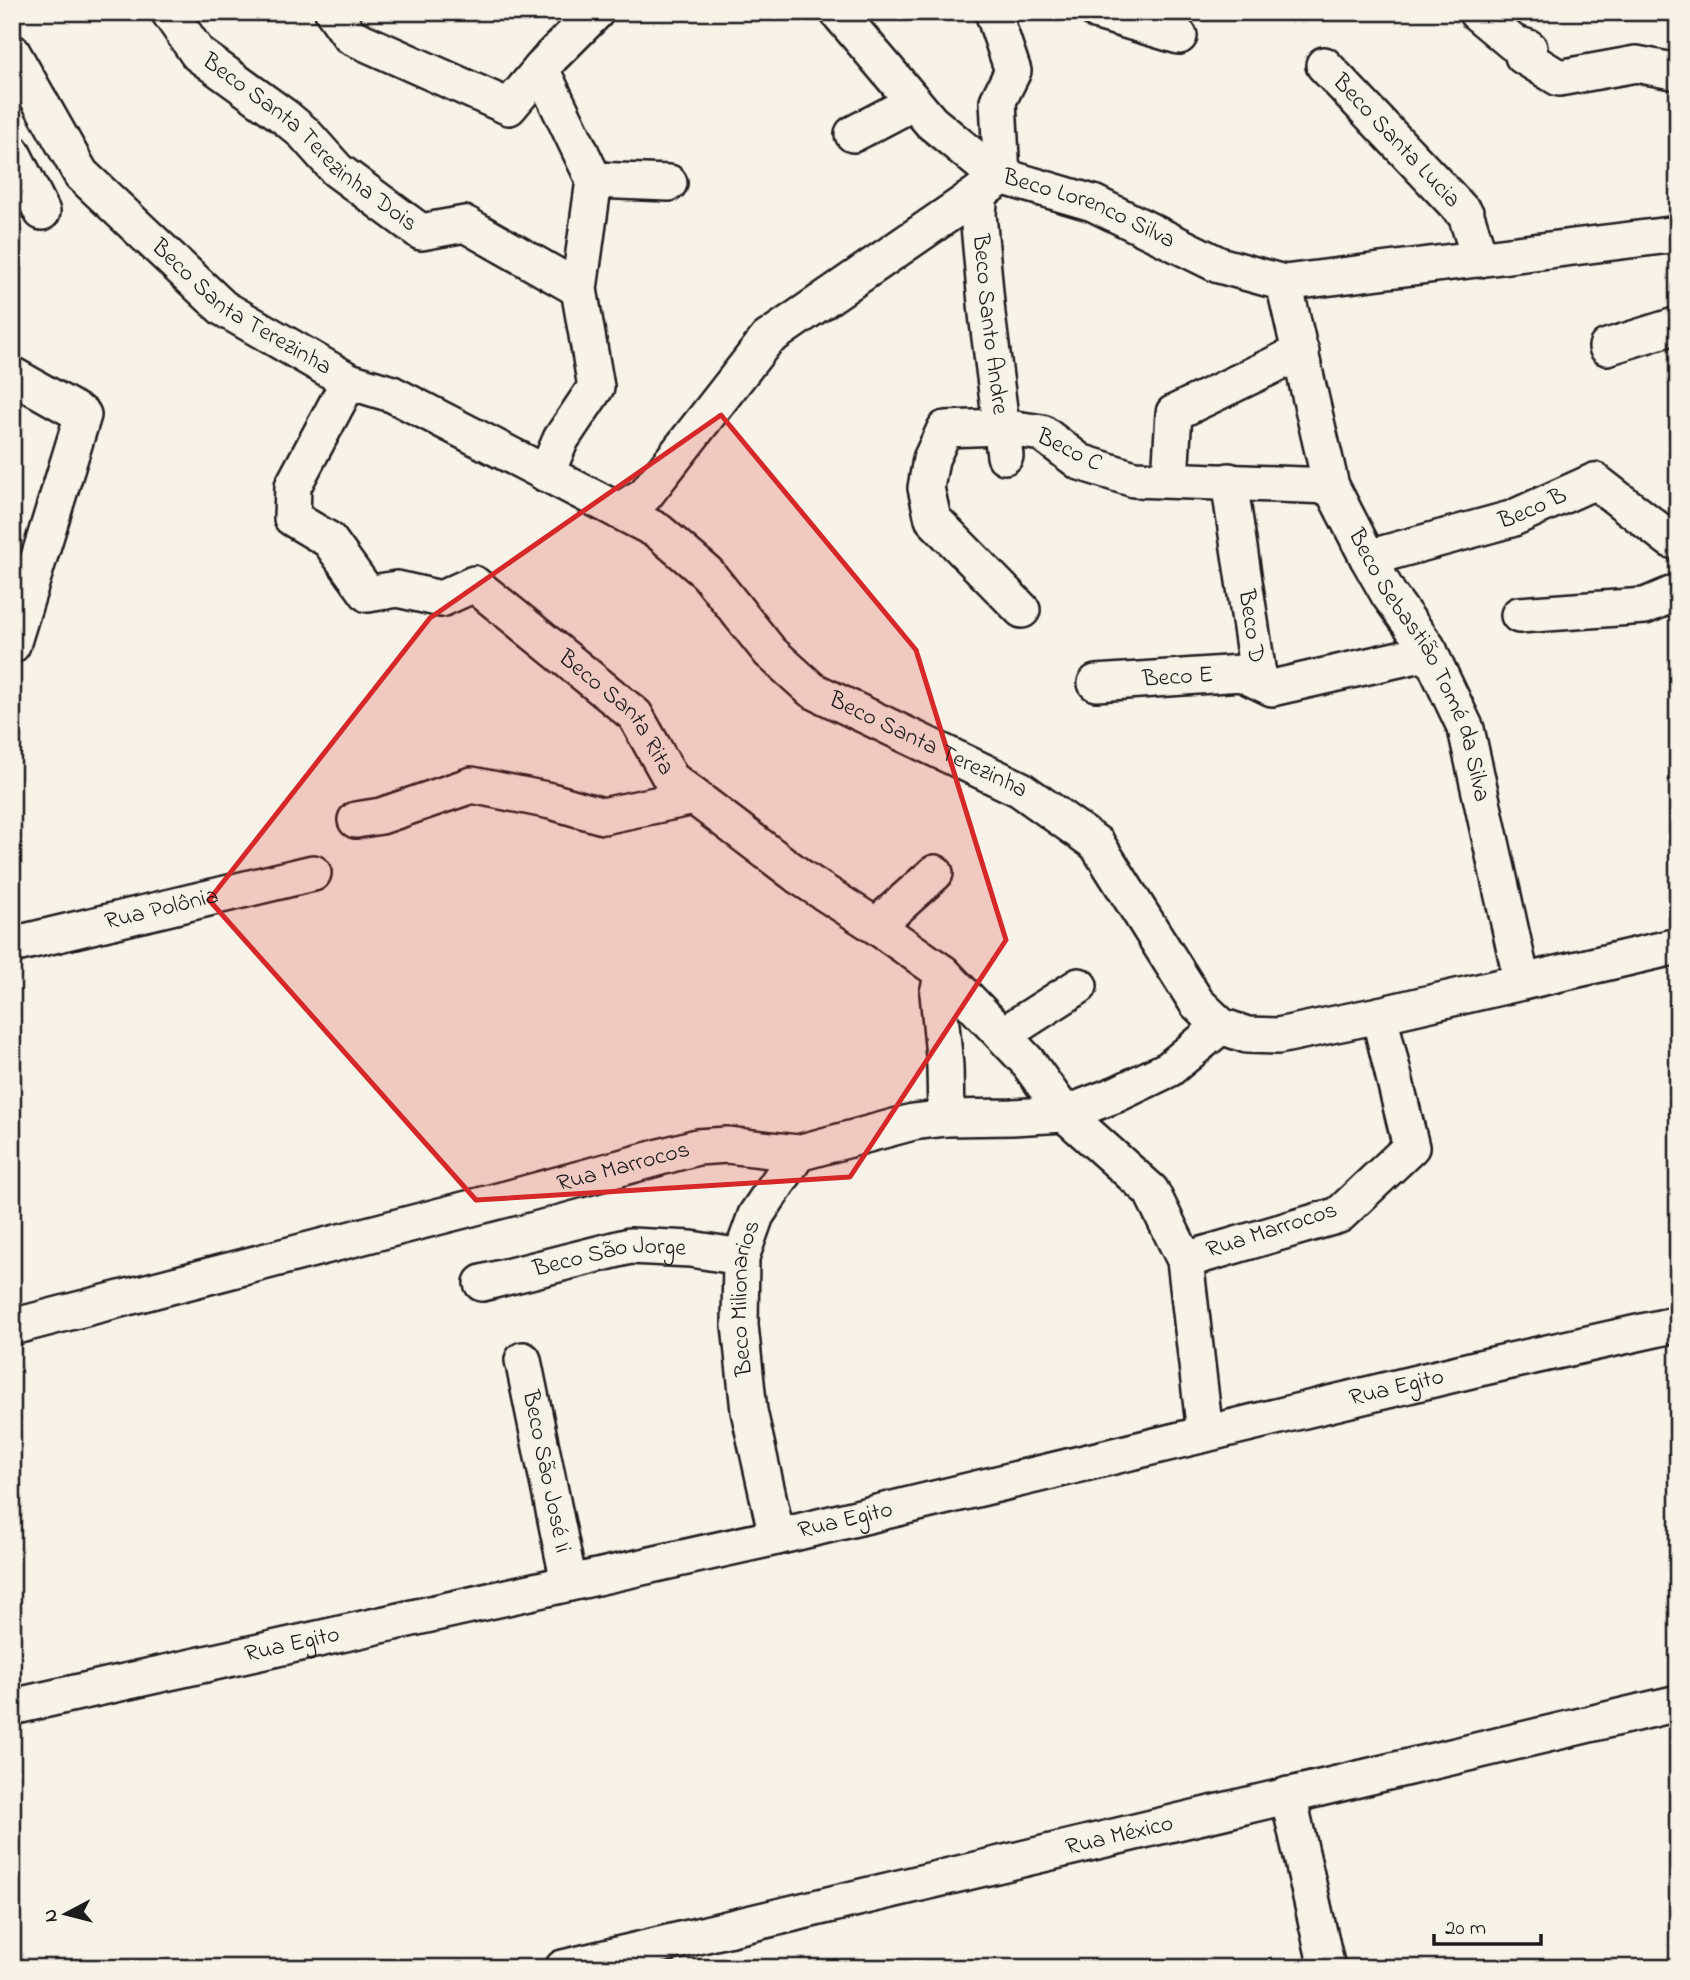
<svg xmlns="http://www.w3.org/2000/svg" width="1690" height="1980" font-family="'Indie Flower',sans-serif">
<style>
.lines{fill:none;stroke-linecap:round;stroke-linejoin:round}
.minor-casing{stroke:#1c1c1c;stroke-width:40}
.minor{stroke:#f7f3e8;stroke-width:35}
.marked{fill:#d62828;fill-opacity:0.2;stroke:#d62828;stroke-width:5;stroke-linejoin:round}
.labels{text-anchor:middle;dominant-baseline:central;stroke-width:7;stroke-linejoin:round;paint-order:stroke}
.street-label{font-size:24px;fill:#1c1c1c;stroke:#f7f3e8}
</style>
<rect width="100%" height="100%" fill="#f7f3e8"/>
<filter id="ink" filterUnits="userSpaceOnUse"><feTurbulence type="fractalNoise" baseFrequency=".0143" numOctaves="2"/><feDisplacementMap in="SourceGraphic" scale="14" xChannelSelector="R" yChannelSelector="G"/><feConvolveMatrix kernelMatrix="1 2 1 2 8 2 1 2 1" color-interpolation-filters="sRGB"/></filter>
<g filter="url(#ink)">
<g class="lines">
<defs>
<g id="minor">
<path id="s1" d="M169,12l29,42 87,63 19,16 33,37 84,62 44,-8 114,65"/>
<polyline points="333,12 350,36 509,107 551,57 596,12"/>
<path id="s2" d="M838,12l93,110 63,52 99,29 126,62 65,18 394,-49"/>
<polyline points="993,12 1013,71 998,101 1002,177"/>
<polyline points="1098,12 1179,36"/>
<polyline points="1476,12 1513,43 1529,48 1523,56 1559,78 1636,64 1678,72"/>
<path id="s3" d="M12,52l69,122 142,134 126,73 43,13 266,137 49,42 63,79 42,38 208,99 77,55 100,159 24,23 26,9 31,1 101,-21 299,-69"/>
<path id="s4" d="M1324,65l142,150 14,44"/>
<polyline points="541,69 594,180 579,289 596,387 561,439 546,474"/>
<polyline points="853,134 914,102"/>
<polyline points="12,152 42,212"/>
<polyline points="594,180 669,183"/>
<path id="s5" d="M980,192l-2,22 9,100 18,142"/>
<path id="s6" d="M1284,283l47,203 37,72 21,37 38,52 39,82 56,253"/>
<polyline points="1607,347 1678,325"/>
<polyline points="12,375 83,415 12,645"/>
<path id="s7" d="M349,381l-56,105 -1,32 37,22 39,54 29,-5 44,10 33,-15 161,131 36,64 129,98 76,49 67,47 84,88 38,53 86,77 34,69 20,174"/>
<polyline points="1170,479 1174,413 1301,352"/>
<path id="s8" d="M1229,481l30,200"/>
<polyline points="619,511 645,495 767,339 1002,177"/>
<path id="s9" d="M1368,558l143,-39 84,-38 76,59"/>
<polyline points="1022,610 933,519 926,488 931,459 945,429 1001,427 1042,433 1080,462 1134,479 1331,486"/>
<polyline points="1519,615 1645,606 1678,592"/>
<path id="s10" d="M1096,683l145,-10 31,15 158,-36"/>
<polyline points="356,820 381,816 472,785 551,801 603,816 694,797"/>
<polyline points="876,926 935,873"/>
<path id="s11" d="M12,945l301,-72"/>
<polyline points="943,973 938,993 945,1066 946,1118"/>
<polyline points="1004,1034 1079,986"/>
<polyline points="1185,1260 1339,1215 1411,1147 1379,1015"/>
<path id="s12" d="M482,1283l148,-37 61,3 50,8"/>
<path id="s13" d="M12,1327l498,-129 187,-51 30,-2 71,8 115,-31 33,-4 66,-1 53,-3 52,-20 52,-25 52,-43"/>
<path id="s14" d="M523,1360l46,223"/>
<path id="s15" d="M777,1537l-28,-126 -9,-86 1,-68 15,-42 42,-62"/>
<path id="s16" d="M12,1707l765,-170 698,-168 203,-45"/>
<polyline points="1288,1795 1327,1968"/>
<path id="s17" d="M563,1968l1115,-265"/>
</g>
</defs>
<use href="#minor" class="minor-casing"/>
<use href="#minor" class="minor"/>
</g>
</g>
<path class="marked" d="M721,415l195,235 90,290 -156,237 -374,23 -267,-300 221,-282z"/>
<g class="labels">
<g class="street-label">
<text stroke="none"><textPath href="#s1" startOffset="194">Beco Santa Terezinha Dois</textPath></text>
<text stroke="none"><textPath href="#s4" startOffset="105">Beco Santa Lucia</textPath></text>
<text stroke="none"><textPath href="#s2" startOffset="327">Beco Lorenco Silva</textPath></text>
<text stroke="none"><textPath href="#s3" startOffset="350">Beco Santa Terezinha</textPath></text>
<text stroke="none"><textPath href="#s5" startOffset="133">Beco Santo Andre</textPath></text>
<text transform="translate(1069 451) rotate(26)">Beco C</text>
<text stroke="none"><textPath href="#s9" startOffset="172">Beco B</textPath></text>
<text stroke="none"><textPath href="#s8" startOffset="147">Beco D</textPath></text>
<text stroke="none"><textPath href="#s6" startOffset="410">Beco Sebastião Tomé da Silva</textPath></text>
<text stroke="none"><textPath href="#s10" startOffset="82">Beco E</textPath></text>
<text stroke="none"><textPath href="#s7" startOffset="565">Beco Santa Rita</textPath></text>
<text stroke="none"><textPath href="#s3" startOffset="1176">Beco Santa Terezinha</textPath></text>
<text stroke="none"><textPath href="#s11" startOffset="154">Rua Polônia</textPath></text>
<text stroke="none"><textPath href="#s13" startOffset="632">Rua Marrocos</textPath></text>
<text transform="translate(1272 1231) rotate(-18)">Rua Marrocos</text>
<text stroke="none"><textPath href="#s12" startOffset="131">Beco São Jorge</textPath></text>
<text stroke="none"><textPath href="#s15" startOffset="243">Beco Milionarios</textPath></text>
<text stroke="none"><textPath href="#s16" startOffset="1421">Rua Egito</textPath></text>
<text stroke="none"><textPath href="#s14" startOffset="114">Beco São José Ii</textPath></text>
<text stroke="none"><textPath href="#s16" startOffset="854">Rua Egito</textPath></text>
<text stroke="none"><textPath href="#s16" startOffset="287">Rua Egito</textPath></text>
<text stroke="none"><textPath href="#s17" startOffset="572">Rua México</textPath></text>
</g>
</g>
<rect width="1690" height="1980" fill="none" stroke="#f7f3e8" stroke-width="42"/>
<rect x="21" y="21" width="1648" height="1938" fill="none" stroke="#1c1c1c" stroke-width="2.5" filter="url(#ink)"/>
<g transform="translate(66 1914) rotate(263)" stroke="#f7f3e8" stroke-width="5" paint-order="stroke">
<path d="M0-5L12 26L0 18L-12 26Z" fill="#1c1c1c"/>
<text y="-10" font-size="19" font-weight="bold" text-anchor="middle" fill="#1c1c1c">N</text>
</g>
<path d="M1434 1934v10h107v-10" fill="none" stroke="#1c1c1c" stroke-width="3.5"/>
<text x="1445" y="1934" font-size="21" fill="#1c1c1c" stroke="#f7f3e8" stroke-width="5" paint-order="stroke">20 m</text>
</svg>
